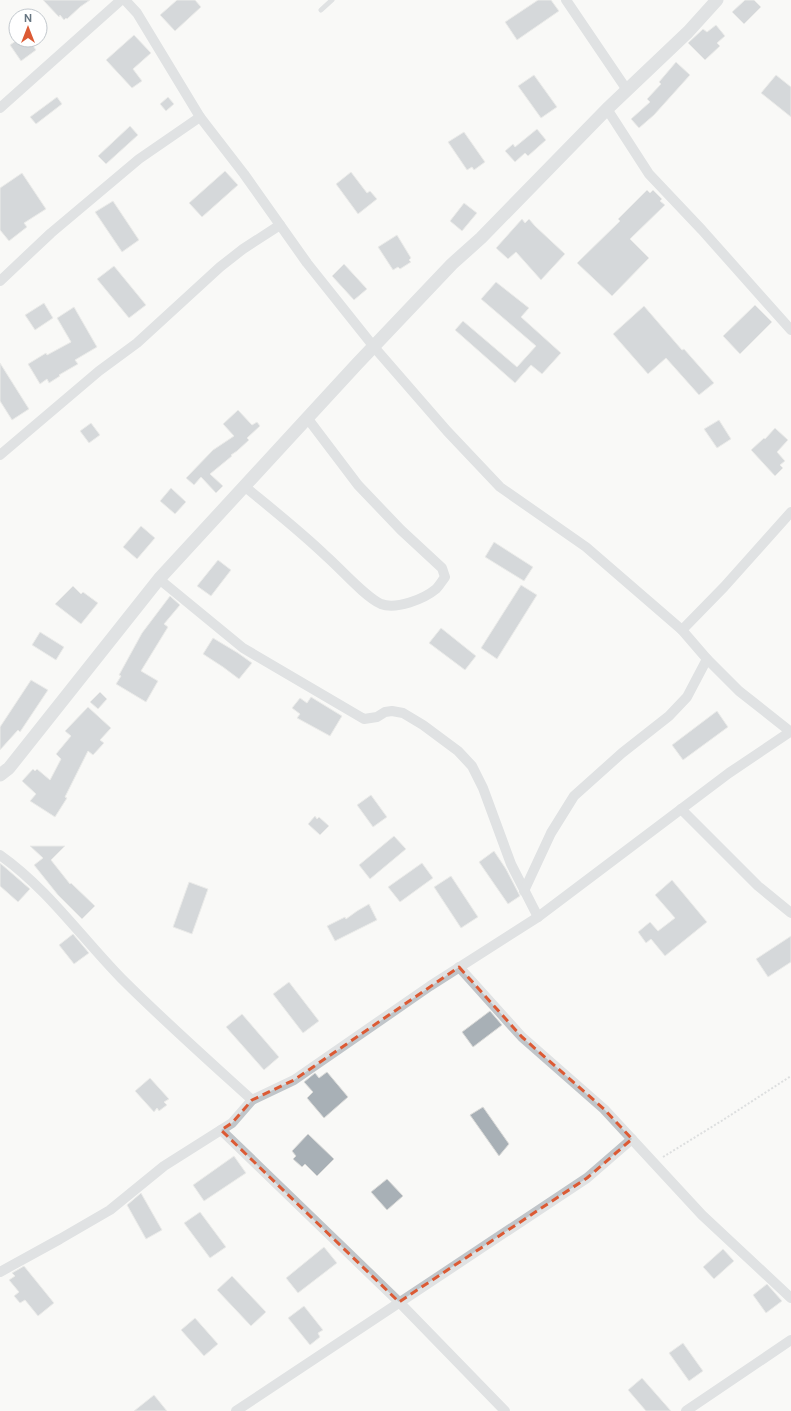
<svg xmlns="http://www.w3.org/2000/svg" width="791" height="1411" font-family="'DM Sans',sans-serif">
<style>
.building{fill:#a8b0b6;stroke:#dbdbd9}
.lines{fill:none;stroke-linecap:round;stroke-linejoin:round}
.path{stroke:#bbbec1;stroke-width:2;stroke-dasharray:2 2;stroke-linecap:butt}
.service{stroke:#c0c5c9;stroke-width:5}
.minor{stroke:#c0c5c9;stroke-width:10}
.tertiary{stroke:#c0c5c9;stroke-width:13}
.marked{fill:none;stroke:#dc5a34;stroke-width:3;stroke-dasharray:8 5;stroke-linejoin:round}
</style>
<rect width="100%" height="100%" fill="#f9f9f7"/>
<g class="building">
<polygon points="43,0 90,0 80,7 67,19 66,18 64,20 60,15 59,17"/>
<polygon points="177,0 195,0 201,7 175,31 160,15"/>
<polygon points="538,0 551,0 559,11 517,40 505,22"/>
<polygon points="745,0 754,0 761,7 744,24 732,12"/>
<polygon points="716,25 725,36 717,43 720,46 705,60 688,43 703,29 707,32"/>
<polygon points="134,35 151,53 133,69 142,81 132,88 106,60"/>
<polygon points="17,40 29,40 36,50 21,61 10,45"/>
<polygon points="676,62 690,75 654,115 639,128 631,119 650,102 647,99 661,84 659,82"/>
<polygon points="534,75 557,107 541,118 518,86"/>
<polygon points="776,75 791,87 791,117 761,93"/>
<polygon points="57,97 62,104 36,124 30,117"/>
<polygon points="168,97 174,104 166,111 160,104"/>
<polygon points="130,126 138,135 106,164 98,156"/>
<polygon points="537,129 546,140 528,156 525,153 515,162 505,151 513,144 515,147"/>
<polygon points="464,132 485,162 474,170 472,167 467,170 448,142"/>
<polygon points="225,171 238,185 202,217 189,203"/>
<polygon points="351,172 367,193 370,191 377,199 358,214 336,184"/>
<polygon points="22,173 46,209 24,223 27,227 9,241 0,230 0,188"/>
<polygon points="647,190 650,193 653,190 662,199 660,201 665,205 630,239 649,258 612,296 577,263 620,221 618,219"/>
<polygon points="113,201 139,240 122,252 95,212"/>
<polygon points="464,203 477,213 462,231 450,221"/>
<polygon points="522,219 525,223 529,219 535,226 565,254 541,280 516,252 508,259 496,248"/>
<polygon points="397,235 411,258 409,260 411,262 400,269 398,267 393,270 378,247"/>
<polygon points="344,264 367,289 354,300 332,276"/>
<polygon points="114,266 146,305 129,318 97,279"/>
<polygon points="496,282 529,308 521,317 561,353 542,374 531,365 515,383 455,330 463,321 517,367 536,346 481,299"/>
<polygon points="44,303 53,318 35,330 25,315"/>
<polygon points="755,305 772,322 740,354 723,336"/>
<polygon points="644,306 682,350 684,349 714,383 699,395 666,358 648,374 613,334"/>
<polygon points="74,307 97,347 75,360 78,364 59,375 60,376 49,383 47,379 40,384 28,364 46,353 47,355 71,342 57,318"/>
<polygon points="0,363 29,409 12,420 0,401"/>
<polygon points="238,410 252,425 257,422 260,426 247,438 249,440 237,451 231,455 232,456 210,474 223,486 216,493 201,477 194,485 186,478 213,450 234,436 223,424"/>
<polygon points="719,420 731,439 717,448 704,429"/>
<polygon points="91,423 100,435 89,443 80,431"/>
<polygon points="775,428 788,440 777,452 785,461 780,465 783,468 775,476 751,450 764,438 765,439"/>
<polygon points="171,488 186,502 175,514 160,501"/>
<polygon points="141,526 155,538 137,559 123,547"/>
<polygon points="494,542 533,567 524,581 485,557"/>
<polygon points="218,560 231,570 211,596 197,586"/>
<polygon points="521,585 537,595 497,659 481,648"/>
<polygon points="73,586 81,594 83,592 98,603 81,624 55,604"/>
<polygon points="170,596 180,605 164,624 168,627 141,671 158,681 146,702 116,684 121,676 119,675 142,633"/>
<polygon points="441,628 476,656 465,670 429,643"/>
<polygon points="40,632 64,647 56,660 32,645"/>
<polygon points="213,638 238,653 252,663 239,679 223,667 203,654"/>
<polygon points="31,680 48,690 20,732 18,730 0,750 0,727"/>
<polygon points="100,692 107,699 98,709 90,702"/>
<polygon points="311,697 342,716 330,736 297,718 300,714 292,708 300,698 307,703"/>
<polygon points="88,707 111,728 100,740 104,743 93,755 88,751 65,797 67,798 55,817 30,801 36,794 22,781 33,769 35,771 37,769 50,780 61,759 56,754 71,736 65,731"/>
<polygon points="717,711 728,727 683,760 672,745"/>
<polygon points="371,795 387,817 373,827 357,805"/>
<polygon points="315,816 317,819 319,817 329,826 320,835 308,824"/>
<polygon points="394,836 406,849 370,879 359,865"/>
<polygon points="30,846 65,846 51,860 70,884 71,883 95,906 82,919 58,895 34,865 43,858"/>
<polygon points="494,851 506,869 520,896 508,904 479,862"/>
<polygon points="0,863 30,889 18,902 0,886"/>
<polygon points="422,863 433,878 400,902 388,887"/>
<polygon points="451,876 478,917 461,928 434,887"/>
<polygon points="672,880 707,922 665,956 651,939 646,943 638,932 650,922 658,931 675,918 655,895"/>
<polygon points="189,882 208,889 192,934 173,927"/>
<polygon points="369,904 377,920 335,941 327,926 345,917 346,919 357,911"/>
<polygon points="73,934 89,953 74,964 59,945"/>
<polygon points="791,936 791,962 768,977 756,959"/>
<polygon points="289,982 319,1021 303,1033 273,994"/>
<polygon points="490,1011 502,1025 473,1047 462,1032"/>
<polygon points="242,1014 279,1057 264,1070 226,1027"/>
<polygon points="327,1072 348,1097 324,1118 307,1098 313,1092 304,1082 315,1073 319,1078"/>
<polygon points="150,1078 169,1099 164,1102 167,1105 159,1111 157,1108 154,1112 135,1091"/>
<polygon points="483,1107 509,1144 499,1156 470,1115"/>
<polygon points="308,1134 334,1159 317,1176 305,1164 302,1167 293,1159 296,1156 292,1151"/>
<polygon points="234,1156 246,1173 204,1201 193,1185"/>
<polygon points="387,1179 403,1196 387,1210 371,1192"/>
<polygon points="141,1193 162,1230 146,1239 127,1205"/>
<polygon points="200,1212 226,1247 210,1258 184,1223"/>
<polygon points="324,1247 337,1263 298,1293 286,1278"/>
<polygon points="723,1249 734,1261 714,1279 703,1267"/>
<polygon points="24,1266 54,1303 38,1316 25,1300 20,1303 14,1296 19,1292 9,1280 15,1276 12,1273"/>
<polygon points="232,1276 266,1312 251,1326 217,1290"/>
<polygon points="767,1284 782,1301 766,1313 753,1295"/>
<polygon points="304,1306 323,1330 318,1333 320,1337 310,1345 288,1318"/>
<polygon points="195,1318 218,1344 204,1356 181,1330"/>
<polygon points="683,1343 703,1371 689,1381 669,1353"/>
<polygon points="642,1378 671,1411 646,1411 628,1390"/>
<polygon points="154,1395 167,1411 134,1411"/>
</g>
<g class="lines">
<polyline class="path" points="663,1157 723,1120 791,1076"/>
<polyline class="service" points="321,10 332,0"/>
<g class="minor">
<polyline points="125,0 137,13 200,117 244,174 307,263 374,347 447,431 500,487 586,547 682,630 707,659 739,691 791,732"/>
<polyline points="566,0 627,90"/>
<polyline points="0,108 121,0"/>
<polyline points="607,109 649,174 702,230 791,330"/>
<polyline points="0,281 51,233 139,159 200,117"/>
<polyline points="0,455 99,371 137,343 220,267 243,249 280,225"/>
<path d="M244,486c28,23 56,45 82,70 14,12 39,41 55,48 15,6 43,-5 55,-15 3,-3 6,-8 9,-12l-3,-9 -41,-38 -43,-45 -50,-66"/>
<polyline points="159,579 243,648 364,719 377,717 385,712 392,711 403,713 423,725 458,751 472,766 483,788 511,864 538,917"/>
<polyline points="682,630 724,587 791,512"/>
<polyline points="681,809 758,886 791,913"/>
<path d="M0,855c47,33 81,82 121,123 42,42 87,82 131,122"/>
<polyline points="524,891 551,833 574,796 622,753 669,716 687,697 707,659"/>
<polyline points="459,967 522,1037 604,1109 702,1215 791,1298"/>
<polyline points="221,1130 399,1302 505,1411"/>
<polyline points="0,1272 60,1239 110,1210 164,1166 232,1123 252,1100 294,1080 430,986 538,917 729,773 790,732"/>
<polyline points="236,1411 587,1178 632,1139"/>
<polyline points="686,1411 791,1340"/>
</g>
<polyline class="tertiary" points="0,775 9,768 159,579 357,364 452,264 481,238 607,109 688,32 717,0"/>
</g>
<path d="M0 0H791V1411H0ZM459,967l63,70 82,72 28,30 -45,39 -188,124 -178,-172 11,-7 20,-23 42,-20z" fill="#f9f9f7" fill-opacity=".55" fill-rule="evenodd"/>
<path class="marked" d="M459,967l63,70 82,72 28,30 -45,39 -188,124 -178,-172 11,-7 20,-23 42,-20z"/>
<g transform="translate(28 28)"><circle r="19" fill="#ffffff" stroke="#c2c8cd"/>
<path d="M0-3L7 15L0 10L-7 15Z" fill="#dc5a34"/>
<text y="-6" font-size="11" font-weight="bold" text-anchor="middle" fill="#667581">N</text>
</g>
</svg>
